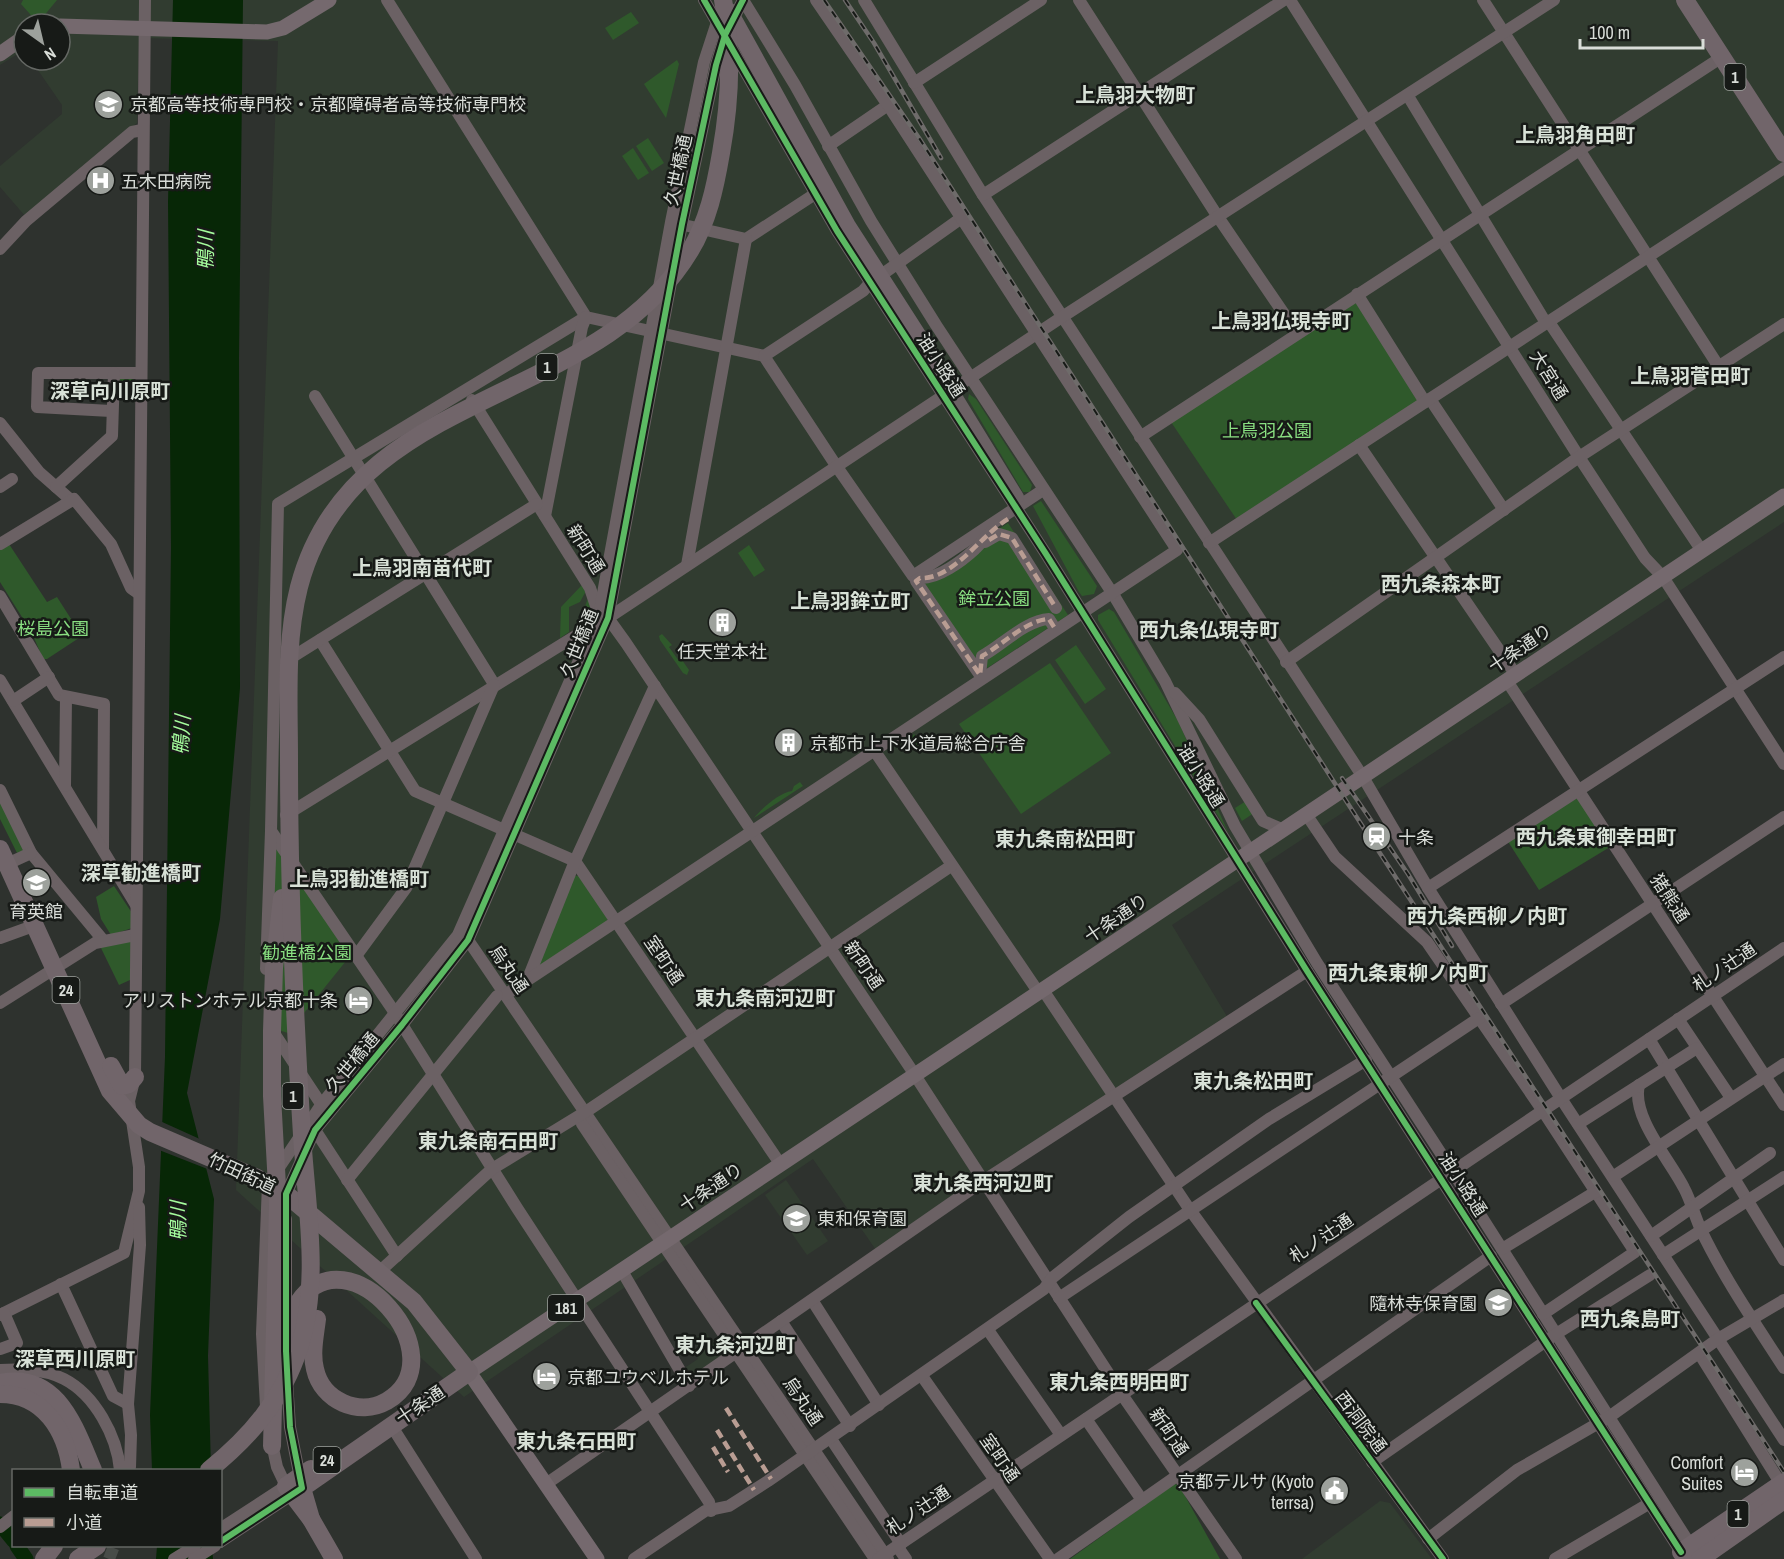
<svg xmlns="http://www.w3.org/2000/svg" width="1784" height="1559" font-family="'Archivo Narrow','Noto Sans JP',sans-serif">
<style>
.built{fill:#313c30}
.green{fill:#2f592b}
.water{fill:#072706}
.pier{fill:#2e322e}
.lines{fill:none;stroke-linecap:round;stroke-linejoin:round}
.river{stroke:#072706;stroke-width:15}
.minor-tunnel{stroke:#484c48;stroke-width:12;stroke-dasharray:12 6;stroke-linecap:butt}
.minor{stroke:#6b6164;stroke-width:12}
.major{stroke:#75696e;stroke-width:15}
.highway{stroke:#71656a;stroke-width:18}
.rail-casing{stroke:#6e6b6a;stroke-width:4.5}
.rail{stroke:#171a17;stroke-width:2;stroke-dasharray:7;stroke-linecap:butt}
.quiet{stroke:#b99d93;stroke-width:4.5;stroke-dasharray:9 4.5;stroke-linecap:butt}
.cycleway-casing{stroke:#171a17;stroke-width:10}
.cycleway{stroke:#5cba63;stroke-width:6}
.labels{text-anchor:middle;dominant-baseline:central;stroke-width:5;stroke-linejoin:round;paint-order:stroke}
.shield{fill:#171a17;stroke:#9fa29e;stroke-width:1.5}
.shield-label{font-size:16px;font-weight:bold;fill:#d9ddd8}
.poi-label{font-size:18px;fill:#d9ddd8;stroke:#171a17;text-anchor:start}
.street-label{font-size:18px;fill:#d9ddd8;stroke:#171a17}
.park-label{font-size:18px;fill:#89df81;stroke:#171a17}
.neighbourhood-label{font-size:20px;font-weight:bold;fill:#d8e1d7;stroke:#171a17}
.water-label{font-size:20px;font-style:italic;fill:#a5fc9d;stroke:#171a17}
</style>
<rect width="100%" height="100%" fill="#2e322e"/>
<g class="built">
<polygon points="0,0 1784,0 1784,522 1172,925 1228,1018 876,1250 813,1159 464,1397 236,1190 278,41 139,38 137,123 26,217 0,187 0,166 62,114 62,105 31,60 60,60 60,24 24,24 24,50 0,65"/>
<polygon points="786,1180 828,1241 807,1255 765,1195"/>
<polygon points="705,1331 723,1357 690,1380 683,1369 698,1359 697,1356 702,1352 693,1340"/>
<polygon points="1380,1501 1390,1503 1432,1559 1302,1559"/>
</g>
<g class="green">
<polygon points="23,0 57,0 38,23 21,4"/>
<polygon points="631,12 639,23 613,40 605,28"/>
<polygon points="677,60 679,64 666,118 644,84"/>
<polygon points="648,138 664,163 652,171 636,146"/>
<polygon points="633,148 649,173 638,180 622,156"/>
<polygon points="1354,303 1358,304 1418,398 1417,402 1237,520 1171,422"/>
<polygon points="122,375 137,381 136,394 119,391 117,380"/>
<polygon points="969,394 976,399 1032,485 1030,492 1023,492 968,399"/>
<polygon points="1041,501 1097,586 1094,594 1082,596 1079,592 1033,506"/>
<polygon points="1008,523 1068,615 981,672 925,590 924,578"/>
<polygon points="9,544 47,602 57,597 82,636 47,659 43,659 32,633 0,582 0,550"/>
<polygon points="749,545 765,570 754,577 738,553"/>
<polygon points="582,585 586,591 580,602 569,607 569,632 560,638 561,607"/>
<polygon points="589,596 593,603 588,621 576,629"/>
<polygon points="1109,609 1114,612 1178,721 1229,834 1098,620 1098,615"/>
<polygon points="662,634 672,645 669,647 679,661 682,660 689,670 687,675 683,673 660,640 659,636"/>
<polygon points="1076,645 1106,689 1085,704 1055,660"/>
<polygon points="1050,663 1111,753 1021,814 959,724"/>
<polygon points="914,734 920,740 933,742 932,751 903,746"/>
<path d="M800,782l3,4 -49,32c8,-10 25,-25 38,-27l2,-5z"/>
<polygon points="1579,797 1610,847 1539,890 1507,840"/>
<polygon points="0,799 26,850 17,853 0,819"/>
<polygon points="1246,801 1254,813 1242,821 1235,808"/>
<polygon points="277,845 350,956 288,1033 275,1029 273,846"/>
<polygon points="573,876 579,876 608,916 606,923 540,967 535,965"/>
<polygon points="114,886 132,913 132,928 111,935 101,919 96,897"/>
<polygon points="127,939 131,942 130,980 119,985 100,946"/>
<polygon points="1174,1484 1179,1485 1220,1559 1070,1559"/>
</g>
<g class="water">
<polygon points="173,0 243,0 239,358 240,688 220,919 187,1093 214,1199 208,1356 211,1470 152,1470 150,1415 165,1057 171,547 168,202"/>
<polygon points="157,1546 212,1546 213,1559 156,1559"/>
</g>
<polygon class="pier" points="160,1121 202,1140 210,1170 159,1150"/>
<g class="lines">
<g class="river">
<polyline points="0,1524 14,1541"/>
<polyline points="17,1546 26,1559"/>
</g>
<polyline class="minor-tunnel" points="109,1559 114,1546"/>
<g class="minor">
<polyline points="387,0 586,317 764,356 837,467 913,576 1043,490"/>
<polyline points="704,0 837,231 1046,554 1307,971 1681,1552"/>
<polyline points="743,0 795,85 871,221 936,325 1113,594 1165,681 1235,826 1317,963 1453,1172 1691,1546"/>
<polyline points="864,0 983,195 1363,777 1428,888 1564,1103 1784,1440"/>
<polyline points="1079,0 1218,217 1297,333"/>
<polyline points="1290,0 1579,457 1645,558 1663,577 1784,764"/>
<polyline points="1483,0 1719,367"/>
<polyline points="914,83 1041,0"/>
<polyline points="1408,96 1546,323"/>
<polyline points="828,146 888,105"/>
<polyline points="983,195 1284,0"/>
<polyline points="675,223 746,239 815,194"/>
<polyline points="0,249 26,221 132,132 142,130"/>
<polyline points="1357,294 1425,402"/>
<polyline points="586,317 278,504 271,831 391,1007 517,1208 709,1502 711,1511"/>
<polyline points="1549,322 1702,551"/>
<polyline points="764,356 863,291 870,283 960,219"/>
<polyline points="953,391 1018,497"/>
<polyline points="315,396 494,684"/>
<polyline points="1430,399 1504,510"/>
<polyline points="472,400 590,588 599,615 608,618 626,643 909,1066 1125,1399 1236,1559"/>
<polyline points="111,411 37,407 38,373 140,373"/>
<polyline points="0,423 39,472 72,501"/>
<polyline points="1140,437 1722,57"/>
<polyline points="1359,445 1516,675"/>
<polyline points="0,487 12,479"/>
<polyline points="56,487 112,436 114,373"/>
<polyline points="545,516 582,327 586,317"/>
<path d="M991,532c-7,5 -10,12 -16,17 -13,12 -37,30 -55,29l-4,3 64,94 2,-19c19,-10 44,-36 67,-37l5,8"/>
<polyline points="985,542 999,534 1012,538 1056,608"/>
<polyline points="1209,543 1784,168"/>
<polyline points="0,544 74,499 111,544 131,588 138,593"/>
<polyline points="687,565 746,239"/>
<polyline points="0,596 59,695 104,704 103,849"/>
<polyline points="608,618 1062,317 1554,0"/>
<polyline points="320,640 415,791 575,861 781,1165"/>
<polyline points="286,661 537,504"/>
<polyline points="1286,662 1579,457 1784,324"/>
<polyline points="0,680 136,905"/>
<polyline points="1507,681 1784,1105"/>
<polyline points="1175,693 1199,719 1263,821 1284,830"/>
<polyline points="13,701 49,677"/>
<polyline points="874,750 1039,993"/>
<polyline points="65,786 66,697"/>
<polyline points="0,790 31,853 103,940"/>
<polyline points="1306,814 1335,857 1427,942 1543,1111 1635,1252 1543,1314"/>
<polyline points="286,815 577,635 595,619"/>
<polyline points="7,864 31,853"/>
<polyline points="1428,888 1784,657"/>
<polyline points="462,937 468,940 888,1559"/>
<polyline points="0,938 36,925"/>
<polyline points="356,956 406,888 494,685"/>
<polyline points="266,969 271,831"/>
<polyline points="527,981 575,861 655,686"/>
<polyline points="1043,990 1188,1207 1443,1559"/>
<polyline points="505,995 1177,550 888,105 816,0"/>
<polyline points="0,1003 95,943 135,935"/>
<polyline points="1501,1004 1784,817"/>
<polyline points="1678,1019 1731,1098"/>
<polyline points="272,1030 325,1110"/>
<polyline points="1649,1039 1784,1260"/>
<path d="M1639,1085c-8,32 31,75 45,103 7,13 11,29 17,42 23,48 54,93 83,138"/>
<polyline points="582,1124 875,1559"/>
<polyline points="1578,1124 1697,1048"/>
<polyline points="315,1130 397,1256"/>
<polyline points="1614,1176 1784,1064"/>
<polyline points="347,1180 497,996"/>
<polyline points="286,1202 286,1194 315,1130 402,1025 468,940 608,618 682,224 716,65 725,35 743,0"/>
<polyline points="1651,1236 1770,1153"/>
<polyline points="1502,1249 1595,1192"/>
<polyline points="1663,1255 1784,1177"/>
<polyline points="622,1271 689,1386"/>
<polyline points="379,1272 492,1169 590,1109 951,866"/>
<polyline points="61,1284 113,1396 128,1404"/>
<polyline points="1059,1298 1479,1018"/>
<polyline points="812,1300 879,1405"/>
<polyline points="0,1315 124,1253 139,1191 139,1167 129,1101 135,1077 145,0"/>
<polyline points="781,1321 850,1426"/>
<polyline points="286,1322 286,1219"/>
<polyline points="988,1330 1061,1435"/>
<polyline points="0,1349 17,1343 4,1313"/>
<polyline points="1699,1353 1781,1484"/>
<path d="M0,1370c21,-1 45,-1 64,9 31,16 53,57 56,91"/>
<polyline points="922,1376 1050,1559"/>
<polyline points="266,1407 262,1334 268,1184 321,1105 458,935 599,615 671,222 704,62 718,19"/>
<polyline points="1086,1419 1142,1500"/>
<polyline points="391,1425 476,1559"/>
<polyline points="831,1439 901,1544"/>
<polyline points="1372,1462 1556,1334 1650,1275"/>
<polyline points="120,1467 130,1467 131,1435 128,1404 140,1245 139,1207"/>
<polyline points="546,1484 983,1181 1307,971"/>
<polyline points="0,1527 14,1516"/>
<polyline points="220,1529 286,1486 277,1467 271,1439"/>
<polyline points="1428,1539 1517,1470 1609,1417 1718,1339 1784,1300"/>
<polyline points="220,1542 302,1488 290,1427 287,1381"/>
<polyline points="897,1546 906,1559"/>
<polyline points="174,1559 195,1546"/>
<polyline points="194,1559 215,1546"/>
<polyline points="634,1559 705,1511 729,1506 768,1481 1044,1289 1052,1278 1129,1217 1269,1119 1366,1060"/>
<polyline points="878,1559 1784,948"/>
<polyline points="1058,1559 1491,1256"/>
<polyline points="1555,1559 1650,1503"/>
</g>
<g class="major">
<polyline points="60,26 267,32 283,28 329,0"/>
<polyline points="0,54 24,37"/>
<polyline points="597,1559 469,1372 1784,496"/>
</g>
<g class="highway">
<polyline points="1685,0 1784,153"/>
<polyline points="729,12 847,226 953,391"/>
<polyline points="0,849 110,1091 139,1125 150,1132 255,1177 286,1194 414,1302 469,1372 302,1488 311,1519"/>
<polyline points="111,1066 122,1086 129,1084 135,1077"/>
<path d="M286,1351c2,-16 3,-35 12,-48 49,-76 163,55 89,98 -28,16 -65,0 -72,-32 -4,-16 0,-33 2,-50"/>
<path d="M0,1383c58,-12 75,45 93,87"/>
<path d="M0,1394c44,0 66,37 71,76"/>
<polyline points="272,1446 278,1204 272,1096 272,1031 274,968 282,898"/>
<polyline points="311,1469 286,1486 311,1519 334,1559"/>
<path d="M209,1470c41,-33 74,-71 90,-122 22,-67 7,-144 3,-213 -8,-125 -13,-251 -13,-377 0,-56 -4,-116 10,-171 52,-200 297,-179 391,-336 18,-30 25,-63 31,-98 9,-50 12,-102 2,-153"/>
<polyline points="44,1559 54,1546"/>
<polyline points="78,1559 97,1546"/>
<polyline points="1686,1559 1681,1552 1784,1482"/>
<polyline points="1700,1559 1784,1500"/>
</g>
<defs>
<g id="rail">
<polyline points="824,0 919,138 1372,841 1784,1472"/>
<polyline points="845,0 874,43 941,158"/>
<polyline points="1342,778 1408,874 1452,946"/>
</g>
</defs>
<use href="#rail" class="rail-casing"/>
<use href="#rail" class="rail"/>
<g class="quiet">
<path d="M1008,519c-26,15 -55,61 -88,59l-4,3 64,94 2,-19c19,-10 44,-36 67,-37l5,8"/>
<polyline points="989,540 999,534 1012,538 1056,608"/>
<polyline points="726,1408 771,1479"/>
<polyline points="717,1430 754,1490"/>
<polyline points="713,1447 728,1472"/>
</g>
<defs>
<g id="cycleway">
<polyline points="704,0 837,231 1046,554 1307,971 1681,1552"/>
<polyline points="1256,1303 1443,1559"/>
<polyline points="220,1542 302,1488 290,1427 286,1351 286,1194 315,1130 402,1025 468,940 608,618 682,224 716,65 725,35 743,0"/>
</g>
</defs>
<use href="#cycleway" class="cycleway-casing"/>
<use href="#cycleway" class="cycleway"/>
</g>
<defs>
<symbol id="university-disc" viewBox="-11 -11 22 22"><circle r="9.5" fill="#9da19c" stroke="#171a17"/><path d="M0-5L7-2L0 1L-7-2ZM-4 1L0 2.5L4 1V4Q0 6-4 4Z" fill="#fff"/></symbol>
<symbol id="hospital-disc" viewBox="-11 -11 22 22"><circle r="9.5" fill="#9da19c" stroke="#171a17"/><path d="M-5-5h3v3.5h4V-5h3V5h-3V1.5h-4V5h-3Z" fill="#fff"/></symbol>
<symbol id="building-disc" viewBox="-11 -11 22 22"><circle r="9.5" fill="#9da19c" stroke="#171a17"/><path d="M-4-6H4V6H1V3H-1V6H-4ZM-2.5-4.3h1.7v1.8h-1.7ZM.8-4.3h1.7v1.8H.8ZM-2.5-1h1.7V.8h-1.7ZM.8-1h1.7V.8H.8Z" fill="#fff"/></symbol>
<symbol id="station-disc" viewBox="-11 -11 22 22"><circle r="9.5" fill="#9da19c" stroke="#171a17"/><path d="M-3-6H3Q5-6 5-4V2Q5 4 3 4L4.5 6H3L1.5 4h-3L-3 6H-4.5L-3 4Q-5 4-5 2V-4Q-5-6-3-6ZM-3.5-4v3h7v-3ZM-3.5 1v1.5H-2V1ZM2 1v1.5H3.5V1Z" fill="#fff"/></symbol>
<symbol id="school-disc" viewBox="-11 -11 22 22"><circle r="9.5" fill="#9da19c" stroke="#171a17"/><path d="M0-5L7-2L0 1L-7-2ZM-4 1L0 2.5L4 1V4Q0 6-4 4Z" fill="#fff"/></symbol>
<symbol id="hotel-disc" viewBox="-11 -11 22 22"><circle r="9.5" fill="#9da19c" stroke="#171a17"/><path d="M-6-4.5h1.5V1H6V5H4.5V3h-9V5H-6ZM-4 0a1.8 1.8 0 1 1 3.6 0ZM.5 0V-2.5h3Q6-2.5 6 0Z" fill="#fff"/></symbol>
<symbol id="civic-disc" viewBox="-11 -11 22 22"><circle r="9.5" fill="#9da19c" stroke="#171a17"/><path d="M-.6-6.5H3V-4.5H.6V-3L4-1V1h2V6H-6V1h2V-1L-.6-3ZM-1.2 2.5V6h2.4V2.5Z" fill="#fff"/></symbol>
</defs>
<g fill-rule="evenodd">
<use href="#university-disc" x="92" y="88" width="33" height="33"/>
<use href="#hospital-disc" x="84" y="164" width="33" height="33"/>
<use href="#building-disc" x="706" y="606" width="33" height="33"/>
<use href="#building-disc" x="772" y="726" width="33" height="33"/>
<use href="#station-disc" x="1360" y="820" width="33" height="33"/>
<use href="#school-disc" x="20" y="866" width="33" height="33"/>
<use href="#hotel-disc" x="342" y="984" width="33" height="33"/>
<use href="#school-disc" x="780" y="1202" width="33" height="33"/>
<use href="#school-disc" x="1482" y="1286" width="33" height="33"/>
<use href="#hotel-disc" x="530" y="1360" width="33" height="33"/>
<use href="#hotel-disc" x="1728" y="1456" width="33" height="33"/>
<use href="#civic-disc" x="1318" y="1474" width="33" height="33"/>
</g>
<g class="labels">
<g class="shield">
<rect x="1724.5" y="64" width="21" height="26" rx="4.5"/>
<rect x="536.5" y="354" width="21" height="26" rx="4.5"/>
<rect x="52.5" y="977" width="27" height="26" rx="4.5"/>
<rect x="282.5" y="1083" width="21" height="26" rx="4.5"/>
<rect x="548" y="1295" width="36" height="26" rx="4.5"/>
<rect x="313.5" y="1447" width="27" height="26" rx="4.5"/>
<rect x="1727.5" y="1501" width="21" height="26" rx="4.5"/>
</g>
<g class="shield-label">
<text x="1735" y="77">1</text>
<text x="547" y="367">1</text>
<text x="66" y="990">24</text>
<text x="293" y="1096">1</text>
<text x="566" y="1308">181</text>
<text x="327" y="1460">24</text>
<text x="1738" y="1514">1</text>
</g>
<g class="poi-label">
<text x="130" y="104">京都高等技術専門校・京都障碍者高等技術専門校</text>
<text x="121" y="181">五木田病院</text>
<text x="722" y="651" text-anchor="middle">任天堂本社</text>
<text x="810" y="743">京都市上下水道局総合庁舎</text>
<text x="1398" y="837">十条</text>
<text x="36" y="911" text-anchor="middle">育英館</text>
<text x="338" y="1000" text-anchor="end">アリストンホテル京都十条</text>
<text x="817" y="1218">東和保育園</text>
<text x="1477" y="1303" text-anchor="end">隨林寺保育園</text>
<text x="567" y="1377">京都ユウベルホテル</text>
<text x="1723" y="1462" text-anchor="end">Comfort<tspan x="1723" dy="21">Suites</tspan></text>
<text x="1314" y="1481" text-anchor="end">京都テルサ (Kyoto<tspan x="1314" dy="21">terrsa)</tspan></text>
</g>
<g class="street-label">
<text transform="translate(678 170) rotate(-78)">久世橋通</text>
<text transform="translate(941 365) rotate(57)">油小路通</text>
<text transform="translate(1549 375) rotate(58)">大宮通</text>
<text transform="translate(586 549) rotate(58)">新町通</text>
<text transform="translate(579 643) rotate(-68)">久世橋通</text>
<text transform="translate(1520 648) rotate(-34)">十条通り</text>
<text transform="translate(1201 775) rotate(58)">油小路通</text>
<text transform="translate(1670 898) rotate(57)">猪熊通</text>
<text transform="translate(1116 918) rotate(-34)">十条通り</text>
<text transform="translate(664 960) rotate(56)">室町通</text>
<text transform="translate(864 965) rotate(56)">新町通</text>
<text transform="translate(1724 967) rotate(-34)">札ノ辻通</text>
<text transform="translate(509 969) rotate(56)">烏丸通</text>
<text transform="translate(352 1062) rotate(-50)">久世橋通</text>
<text transform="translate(242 1173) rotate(25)">竹田街道</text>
<text transform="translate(1463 1184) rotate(57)">油小路通</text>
<text transform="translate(711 1187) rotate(-34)">十条通り</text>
<text transform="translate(1321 1238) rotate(-34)">札ノ辻通</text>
<text transform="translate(803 1401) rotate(56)">烏丸通</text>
<text transform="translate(420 1405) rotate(-34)">十条通</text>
<text transform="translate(1361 1422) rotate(53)">西洞院通</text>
<text transform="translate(1169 1432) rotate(56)">新町通</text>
<text transform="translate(1000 1458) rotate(55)">室町通</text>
<text transform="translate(918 1510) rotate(-34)">札ノ辻通</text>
</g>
<g class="park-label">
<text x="1267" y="430">上鳥羽公園</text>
<text x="994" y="598">鉾立公園</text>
<text x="53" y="628">桜島公園</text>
<text x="307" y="952">勧進橋公園</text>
</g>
<g class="neighbourhood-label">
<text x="1135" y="94">上鳥羽大物町</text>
<text x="1575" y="134">上鳥羽角田町</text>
<text x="1281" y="320">上鳥羽仏現寺町</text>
<text x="1690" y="375">上鳥羽菅田町</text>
<text x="110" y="390">深草向川原町</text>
<text x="422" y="567">上鳥羽南苗代町</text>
<text x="1441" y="583">西九条森本町</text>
<text x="850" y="600">上鳥羽鉾立町</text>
<text x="1209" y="629">西九条仏現寺町</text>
<text x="1596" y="836">西九条東御幸田町</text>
<text x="1065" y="838">東九条南松田町</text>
<text x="141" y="872">深草勧進橋町</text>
<text x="359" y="878">上鳥羽勧進橋町</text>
<text x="1487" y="915">西九条西柳ノ内町</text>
<text x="1408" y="972">西九条東柳ノ内町</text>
<text x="765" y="997">東九条南河辺町</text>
<text x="1253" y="1080">東九条松田町</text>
<text x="488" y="1140">東九条南石田町</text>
<text x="983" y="1182">東九条西河辺町</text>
<text x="1630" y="1318">西九条島町</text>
<text x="735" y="1344">東九条河辺町</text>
<text x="75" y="1358">深草西川原町</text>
<text x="1119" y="1381">東九条西明田町</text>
<text x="576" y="1440">東九条石田町</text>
</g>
<g class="water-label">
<text transform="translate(205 250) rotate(-89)">鴨川</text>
<text transform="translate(181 735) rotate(-86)">鴨川</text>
<text transform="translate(177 1221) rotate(-90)">鴨川</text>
</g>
</g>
<rect x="12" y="1469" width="210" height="78" fill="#171a17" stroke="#656864" stroke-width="1.5"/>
<rect x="24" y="1488" width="30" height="9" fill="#5cba63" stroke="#656864" stroke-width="1.5"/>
<text x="66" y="1499" font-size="18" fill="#d9ddd8">自転車道</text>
<rect x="24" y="1518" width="30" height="9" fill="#b99d93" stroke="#656864" stroke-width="1.5"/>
<text x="66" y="1529" font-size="18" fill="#d9ddd8">小道</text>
<g transform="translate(42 42) rotate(146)"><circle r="28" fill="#171a17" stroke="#656864" stroke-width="1.5"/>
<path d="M0-4.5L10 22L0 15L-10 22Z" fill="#9da19c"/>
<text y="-9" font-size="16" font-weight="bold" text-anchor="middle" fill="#d9ddd8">N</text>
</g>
<path d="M1580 39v9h123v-9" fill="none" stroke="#d9ddd8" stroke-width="3"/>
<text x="1589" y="39" font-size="18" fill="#d9ddd8" stroke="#171a17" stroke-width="4.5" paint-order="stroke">100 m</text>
</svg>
